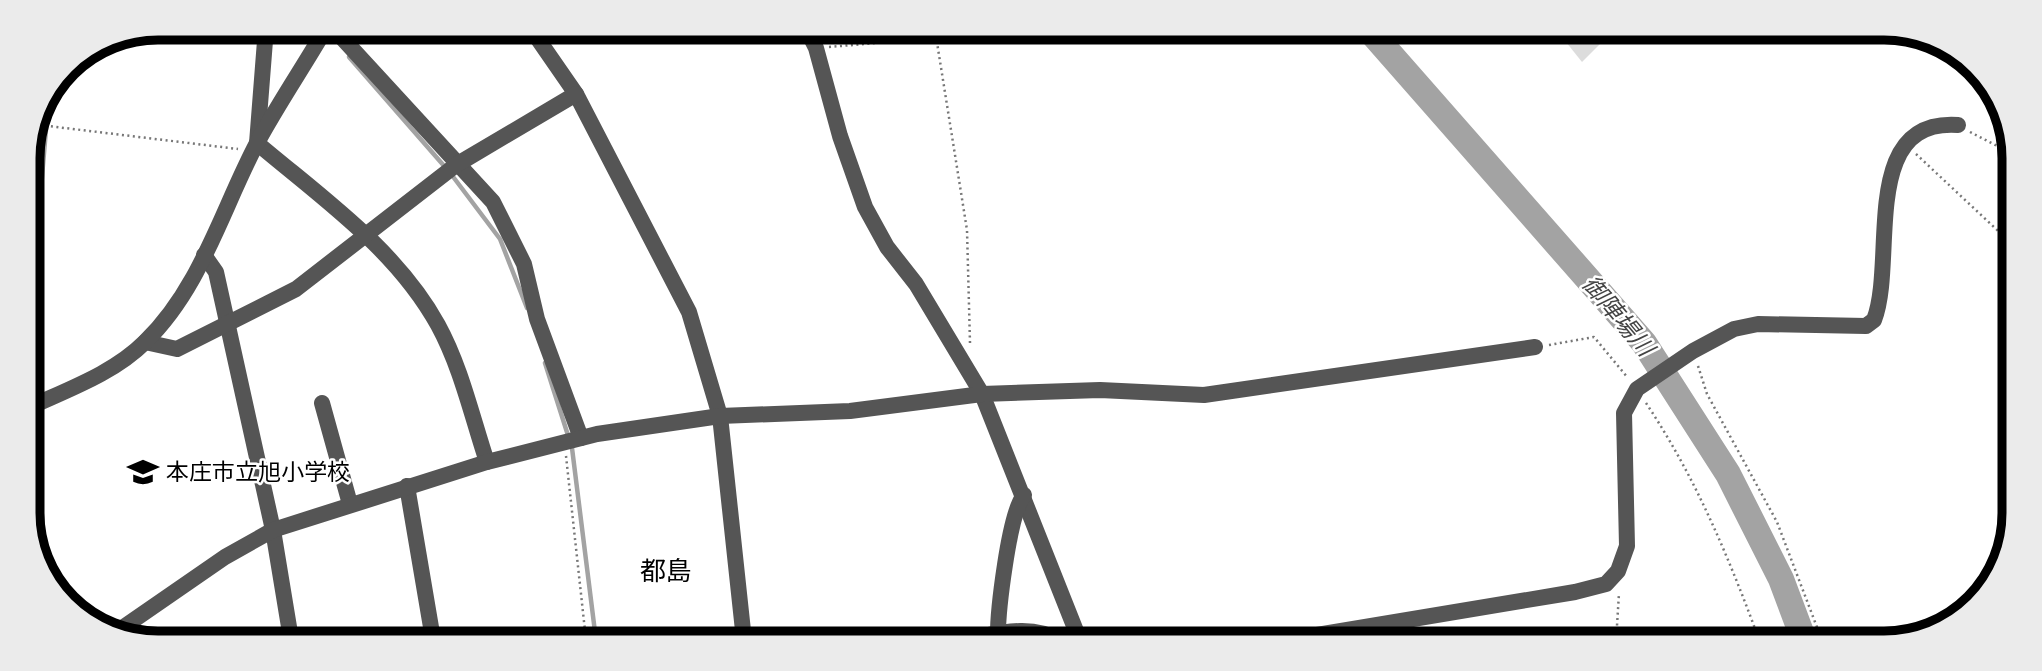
<svg xmlns="http://www.w3.org/2000/svg" width="2042" height="671" font-family="'Fira Sans','Noto Sans JP',sans-serif">
<style>
.green{fill:#dcdcdc}
.lines{fill:none;stroke-linecap:round;stroke-linejoin:round}
.stream{stroke:#a3a3a3;stroke-width:4.5}
.river{stroke:#a3a3a3;stroke-width:26}
.path{stroke:#777;stroke-width:2.5;stroke-dasharray:2 3.5;stroke-linecap:butt}
.minor{stroke:#555;stroke-width:16}
.labels{text-anchor:middle;dominant-baseline:central;stroke-width:5;stroke-linejoin:round;paint-order:stroke}
.poi-label{font-size:23px;fill:#000;stroke:#fff;text-anchor:start}
.water-label{font-size:24px;font-style:italic;fill:#444;stroke:#fff}
.quarter-label{font-size:26px;fill:#000;stroke:#fff}
.rim{fill:none;stroke:#000;stroke-width:9}
</style>
<rect width="100%" height="100%" fill="#fff"/>
<polygon class="green" points="1558,32 1612,32 1582,62"/>
<g class="lines">
<g class="stream">
<polyline points="349,57 445,167"/>
<polyline points="451,174 500,239 527,308"/>
<polyline points="29,330 48,106"/>
<polyline points="545,363 572,448 596,640"/>
</g>
<polyline class="river" points="1370,31 1644,343 1728,474 1781,579 1805,643"/>
<g class="path">
<polyline points="935,30 967,230 970,343"/>
<polyline points="829,47 888,42 939,30"/>
<polyline points="40,125 238,149"/>
<polyline points="1970,132 2011,153"/>
<polyline points="1916,154 2011,243"/>
<polyline points="28,184 33,139"/>
<polyline points="1549,345 1594,337 1628,378"/>
<polyline points="1698,366 1707,394 1777,522 1823,643"/>
<path d="M1646,403c50,75 83,155 114,239"/>
<polyline points="566,456 586,640"/>
<polyline points="919,640 950,634"/>
<polyline points="1616,642 1619,593"/>
</g>
<g class="minor">
<path d="M266,28l-9,115c65,55 139,106 181,182 23,42 34,92 49,137"/>
<polyline points="333,28 493,202 524,264 537,319 581,438"/>
<polyline points="531,29 576,94 689,312 720,416 744,640"/>
<polyline points="807,30 816,48 840,136 865,207 887,247 916,284 982,394 1080,641"/>
<polyline points="204,255 216,272 273,530 291,639"/>
<polyline points="145,342 177,349 296,289 456,165 576,94"/>
<polyline points="322,403 350,504"/>
<path d="M30,407c39,-18 84,-34 115,-65 56,-54 77,-133 112,-199 21,-39 47,-77 69,-115"/>
<polyline points="407,486 433,639"/>
<polyline points="115,633 225,557 273,530 487,462 597,434 720,416 850,411 982,394 1100,390 1204,395 1535,347"/>
<path d="M963,640c30,-5 68,-18 96,1"/>
<path d="M998,641c-1,-27 11,-128 26,-146"/>
<path d="M1281,641l294,-49 31,-8 12,-13 9,-25 -3,-133 13,-24 56,-38 41,-22 24,-5 108,2 8,-6c23,-59 -16,-202 84,-195"/>
</g>
</g>
<defs>
<symbol id="school-bare" viewBox="-9 -9 18 18"><path d="M0-5L7-2L0 1L-7-2ZM-4 1L0 2.5L4 1V4Q0 6-4 4Z" fill="#000" stroke="#fff" stroke-width="2.5" paint-order="stroke"/></symbol>
</defs>
<g fill-rule="evenodd">
<use href="#school-bare" x="121" y="450" width="44" height="44"/>
</g>
<g class="labels">
<g class="poi-label">
<text x="166" y="472">本庄市立旭小学校</text>
</g>
<g class="water-label">
<text transform="translate(1618 316) rotate(50)">御陣場川</text>
</g>
<g class="quarter-label">
<text x="666" y="571">都島</text>
</g>
</g>
<path d="M0 0H2042V671H0ZM158 40H1884A118 118 0 0 1 2002 158V513A118 118 0 0 1 1884 631H158A118 118 0 0 1 40 513V158A118 118 0 0 1 158 40Z" fill="#ebebeb" fill-rule="evenodd"/>
<path class="rim" d="M158 40H1884A118 118 0 0 1 2002 158V513A118 118 0 0 1 1884 631H158A118 118 0 0 1 40 513V158A118 118 0 0 1 158 40Z"/>
</svg>
